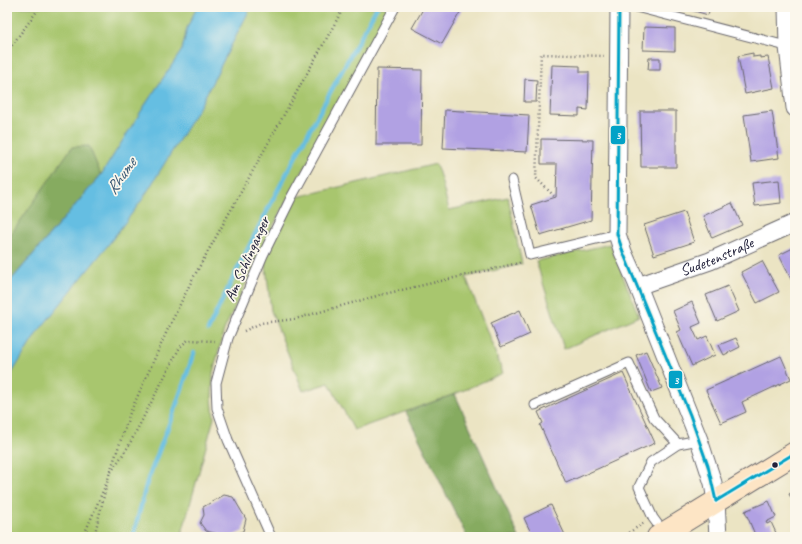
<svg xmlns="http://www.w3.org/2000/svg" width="802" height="544" font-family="Caveat,sans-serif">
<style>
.green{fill:#a8c66e;stroke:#657454}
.forest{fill:#86ab61;stroke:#54664e}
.water{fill:#65bee2;stroke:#44708e}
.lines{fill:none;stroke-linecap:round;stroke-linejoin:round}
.stream{stroke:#65bee2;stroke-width:4.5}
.building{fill:#b1a1e3}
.lane-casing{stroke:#68666b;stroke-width:11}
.street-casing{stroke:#68666b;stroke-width:19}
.secondary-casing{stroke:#68666b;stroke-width:24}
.path{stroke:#68666b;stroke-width:2.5;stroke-dasharray:1 3;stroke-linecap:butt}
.lane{stroke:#fff;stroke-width:9}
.street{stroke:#fff;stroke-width:17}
.secondary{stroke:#fde5c5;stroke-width:22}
.bus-1-casing{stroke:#fbf7ec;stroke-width:6}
.bus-1{stroke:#02a2c7;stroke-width:3}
.bus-dot{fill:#22223b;stroke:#fbf7ec;stroke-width:1.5}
.labels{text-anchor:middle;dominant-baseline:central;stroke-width:3.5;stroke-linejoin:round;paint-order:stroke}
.street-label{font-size:16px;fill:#22223b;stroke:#fbf7ec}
.water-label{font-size:17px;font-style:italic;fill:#395975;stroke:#fbf7ec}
.line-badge{stroke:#fbf7ec;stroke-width:1.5}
.badge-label{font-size:11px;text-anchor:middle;font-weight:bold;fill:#fff}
</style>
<rect width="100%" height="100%" fill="#fbf7ec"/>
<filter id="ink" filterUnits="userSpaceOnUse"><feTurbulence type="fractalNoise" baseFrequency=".025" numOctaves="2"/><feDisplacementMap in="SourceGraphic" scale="8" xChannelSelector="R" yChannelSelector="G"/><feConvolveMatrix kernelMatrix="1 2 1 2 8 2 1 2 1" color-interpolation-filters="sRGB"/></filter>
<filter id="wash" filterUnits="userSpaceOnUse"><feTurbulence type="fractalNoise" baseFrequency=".012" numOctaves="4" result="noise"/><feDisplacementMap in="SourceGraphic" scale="16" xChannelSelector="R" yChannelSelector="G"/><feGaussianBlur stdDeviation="0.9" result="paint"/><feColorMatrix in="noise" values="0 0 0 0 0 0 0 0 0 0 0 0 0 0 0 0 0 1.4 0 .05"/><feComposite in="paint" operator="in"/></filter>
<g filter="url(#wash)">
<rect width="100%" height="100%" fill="#ebe4c3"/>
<g class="green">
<polygon points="7,7 391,7 272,228 224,330 213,373 212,397 214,418 181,537 7,537"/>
<polygon points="436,164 441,179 449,210 508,197 522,264 466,277 503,373 455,394 354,430 329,383 303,391 271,311 265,258 297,197"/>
<polygon points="610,244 639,316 564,349 536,261"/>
</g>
<g class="forest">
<polygon points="89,146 101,175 7,285 7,240 72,147"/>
<polygon points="455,394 519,537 467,537 406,412"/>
</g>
<polygon class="water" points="197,7 251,7 200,106 142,200 108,245 37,333 7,381 7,285 101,175 145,105 182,50 187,28"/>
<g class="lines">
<g class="stream">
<path d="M208,330c52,-110 110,-216 169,-323"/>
<polyline points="133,537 147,482 176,406 194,353"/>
</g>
</g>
<g id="blocks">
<g class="building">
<polygon points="420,7 463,7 442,44 412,28 423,9"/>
<polygon points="681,7 710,7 708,15"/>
<polygon points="644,27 675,28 675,51 643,50"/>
<polygon points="753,53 753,57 760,56 760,58 768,57 774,88 745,94 738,56"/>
<polygon points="649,58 660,58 660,70 648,70"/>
<polygon points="552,65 580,66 580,72 589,72 588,110 579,109 579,116 550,115"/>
<polygon points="377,69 422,70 421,145 376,145"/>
<polygon points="525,79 537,80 536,102 524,102"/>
<polygon points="445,110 529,115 527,152 443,148"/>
<polygon points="640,111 676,111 676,167 641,167"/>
<polygon points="772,111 779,158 751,162 744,115"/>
<polygon points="541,139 593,140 591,220 540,235 531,205 556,197 557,164 541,164"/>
<polygon points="779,180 781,203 755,206 752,183"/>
<polygon points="732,203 742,225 712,238 703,216"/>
<polygon points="684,212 694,242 654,255 644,225"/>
<polygon points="795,247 795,280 792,281 779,255"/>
<polygon points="762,261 779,292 757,303 741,272"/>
<polygon points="728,286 739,311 717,321 706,295"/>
<polygon points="692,302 701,323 692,327 698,340 707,336 715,355 692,366 677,332 681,330 673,311"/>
<polygon points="520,310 530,334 501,347 491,323"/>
<polygon points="736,338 740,347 724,355 719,345"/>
<polygon points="646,351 662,388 651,392 636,355"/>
<polygon points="781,356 791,379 742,402 746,412 721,423 706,390"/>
<polygon points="623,373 655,443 566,483 540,425 543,423 538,412"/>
<polygon points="795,491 795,505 789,494"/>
<polygon points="224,495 233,497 246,519 243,531 230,537 206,531 200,523 204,515 203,507"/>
<polygon points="769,501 776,517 766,522 767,524 771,522 776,533 766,537 756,537 745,511"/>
<polygon points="551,505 566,537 533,537 524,518"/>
</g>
</g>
</g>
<g filter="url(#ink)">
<use href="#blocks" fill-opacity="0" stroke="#68666b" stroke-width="1"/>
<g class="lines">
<defs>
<g id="lane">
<polyline points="636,7 790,47"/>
<polyline points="512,180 530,255 617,234"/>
<polyline points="535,405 629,363 654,418 678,444"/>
<polyline points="664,533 653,518 639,487 651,462 678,444 699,440"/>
<polyline points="271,537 228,440 217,408 216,383 228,338 263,255 291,198 395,7"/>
</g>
<g id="street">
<polyline points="619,7 617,234 623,252 638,286 699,440 713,483 716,501 718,537"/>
<polyline points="787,7 788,47 795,108"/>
<path id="s1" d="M638,286l72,-25 85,-38"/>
</g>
<polyline id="secondary" points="658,537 795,453"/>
</defs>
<use href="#lane" class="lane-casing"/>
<use href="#street" class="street-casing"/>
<use href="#secondary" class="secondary-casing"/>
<g class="path">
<polyline points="7,52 40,7"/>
<polyline points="554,196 536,178 541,54 604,56"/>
<polyline points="244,331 261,323 295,319 380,295 519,263 522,261"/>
<polyline points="111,472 128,447 180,347 188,340 215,341"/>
<polyline points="83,537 106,484"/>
<polyline points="94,537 109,475 130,413 167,331 192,280 344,7"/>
<polyline points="622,537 644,523"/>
</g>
<use href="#lane" class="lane"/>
<use href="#street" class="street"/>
<use href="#secondary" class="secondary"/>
<defs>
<g id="bus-1">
<polyline points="619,7 617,234 623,252 690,415 708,466 716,501"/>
<polyline points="716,501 795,453"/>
</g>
</defs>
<use href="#bus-1" class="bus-1-casing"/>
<use href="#bus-1" class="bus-1"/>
</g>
</g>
<circle class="bus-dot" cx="775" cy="465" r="3.5"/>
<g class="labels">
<g class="street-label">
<text stroke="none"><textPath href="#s1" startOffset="84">Sudetenstraße</textPath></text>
<text transform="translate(247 259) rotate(-66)">Am Schlinganger</text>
</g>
<g class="water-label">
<text transform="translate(121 176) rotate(-55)">Rhume</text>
</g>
</g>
<g class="line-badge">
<rect x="610" y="125" width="16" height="20" rx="4" fill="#02a2c7"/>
<rect x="668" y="370" width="15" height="19" rx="4" fill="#02a2c7"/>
</g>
<g class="badge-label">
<text x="618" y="139">3</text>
<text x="676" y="384">3</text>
</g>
<rect width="802" height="544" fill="none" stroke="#fbf7ec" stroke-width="24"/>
</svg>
